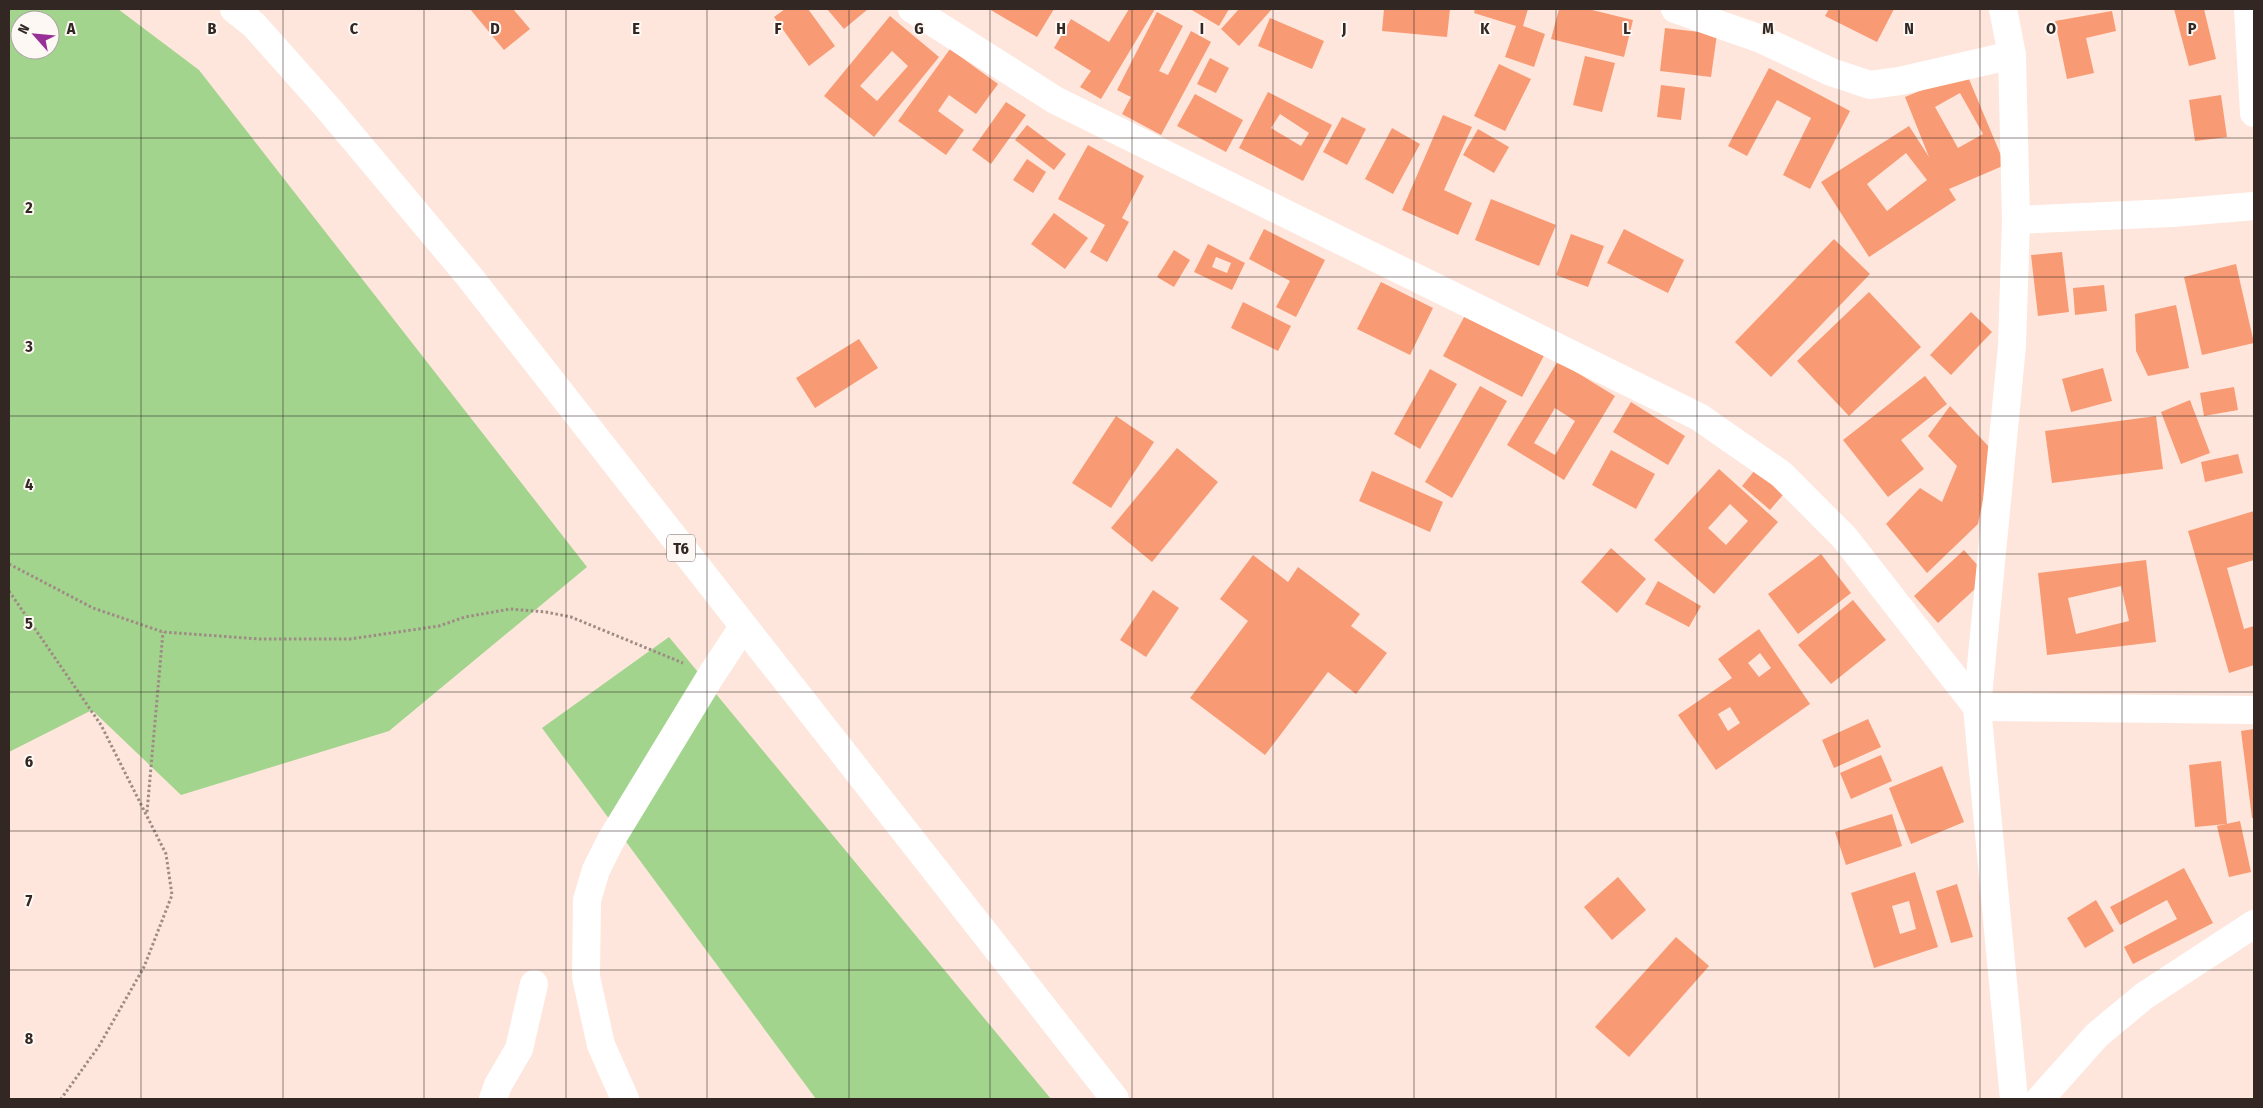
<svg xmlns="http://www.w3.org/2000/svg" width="2263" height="1108" font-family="'Fira Sans Condensed',sans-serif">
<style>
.green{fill:#a2d48e;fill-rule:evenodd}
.building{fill:#f89b74;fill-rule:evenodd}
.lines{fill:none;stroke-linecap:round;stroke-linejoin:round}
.path{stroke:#9e8c84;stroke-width:3;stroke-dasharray:2.5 2.5;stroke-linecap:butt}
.minor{stroke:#fff;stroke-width:28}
.highway{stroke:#fff;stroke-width:28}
.grid{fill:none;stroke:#322722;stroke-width:1;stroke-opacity:0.55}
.labels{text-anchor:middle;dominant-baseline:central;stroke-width:4;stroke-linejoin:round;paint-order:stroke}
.shield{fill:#fef8f5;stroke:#6f6661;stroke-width:1}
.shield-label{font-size:16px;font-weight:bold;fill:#322722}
.grid-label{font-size:16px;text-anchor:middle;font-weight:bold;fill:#322722;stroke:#fef8f5;stroke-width:4;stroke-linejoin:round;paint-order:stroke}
</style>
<rect width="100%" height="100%" fill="#fee6dc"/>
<g class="green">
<path d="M9,9h109l81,61 388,497 -198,164 -208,64 -89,-85 -83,42zM20,20h30v30h-30z"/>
<polygon points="669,637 1051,1099 816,1099 542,728"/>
</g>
<g class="building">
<polygon points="470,9 513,9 530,29 504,50"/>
<polygon points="785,9 808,9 835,46 809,66 774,17"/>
<polygon points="827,9 868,9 844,29"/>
<polygon points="989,9 1054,9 1037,37"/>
<polygon points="1129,9 1155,9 1101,99 1080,87 1091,71 1054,48 1071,19 1109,42"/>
<polygon points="1190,9 1229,9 1219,26"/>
<polygon points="1239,9 1272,9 1239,46 1221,29"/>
<polygon points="1384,9 1450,9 1447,37 1382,31"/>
<polygon points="1475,9 1528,9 1523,26 1545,34 1534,67 1505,57 1516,26 1474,13"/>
<polygon points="1559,9 1588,9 1633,20 1624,57 1551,39"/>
<polygon points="1829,9 1894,9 1877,42 1825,16"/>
<polygon points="2174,9 2204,9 2216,59 2189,66"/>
<polygon points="2112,11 2116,31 2086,38 2094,73 2067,79 2055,21"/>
<polygon points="1157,12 1183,26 1159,71 1168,75 1191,31 1211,42 1161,135 1122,114 1131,97 1117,90"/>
<path d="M890,16l49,41 -65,80 -50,-41zM892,51l16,15 -31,35 -17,-15z"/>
<polygon points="1270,18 1324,41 1312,69 1258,46"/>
<polygon points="1665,28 1717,34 1711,77 1660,71"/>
<polygon points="950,49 998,84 976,114 949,95 938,111 964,130 946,155 898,121"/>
<polygon points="1585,56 1615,63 1602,112 1573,105"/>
<polygon points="1210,58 1229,68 1216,93 1197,84"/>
<polygon points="1499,64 1531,79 1505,131 1474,116"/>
<polygon points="1769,68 1850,111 1810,189 1783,175 1811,118 1777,100 1747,156 1728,146"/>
<path d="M1966,72l39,93 -56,24 7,11 -87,57 -48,-75 88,-56 20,31 -24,-60zM1960,93l23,41 -25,14 -23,-41zM1906,153l21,27 -40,31 -20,-27z"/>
<polygon points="1661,85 1685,88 1681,120 1657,117"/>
<path d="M1268,92l64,33 -29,56 -64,-33zM1280,114l29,19 -8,13 -30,-18z"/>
<polygon points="1195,94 1243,120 1226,152 1177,126"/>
<polygon points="2221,95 2227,137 2195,141 2189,100"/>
<polygon points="1006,102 1026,115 991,164 972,150"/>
<polygon points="1443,115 1472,127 1444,190 1472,203 1458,235 1402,210"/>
<polygon points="1342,117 1366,129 1347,165 1323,152"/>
<polygon points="1027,125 1066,154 1054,170 1015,140"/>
<polygon points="1392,128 1420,144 1393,194 1365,179"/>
<polygon points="1478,129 1509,147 1494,173 1463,155"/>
<polygon points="1088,145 1144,176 1122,218 1129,222 1107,262 1090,252 1105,225 1058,199"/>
<polygon points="1027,159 1046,172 1033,193 1013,180"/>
<polygon points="1491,199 1556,225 1539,266 1475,240"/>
<polygon points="1054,213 1088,238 1065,269 1031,244"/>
<polygon points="1264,229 1325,260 1296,317 1276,307 1290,281 1249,259"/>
<polygon points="1624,229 1684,260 1668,293 1607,263"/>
<polygon points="1571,234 1604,246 1588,287 1556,275"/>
<polygon points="1834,239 1870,274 1771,377 1735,342"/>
<path d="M1208,244l37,19 -13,27 -38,-18zM1216,257l15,6 -4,10 -15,-6z"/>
<polygon points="1174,250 1190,260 1174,287 1157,277"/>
<polygon points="2062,252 2069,312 2038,316 2031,255"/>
<polygon points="2236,264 2254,343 2202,355 2184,277"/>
<polygon points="1381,282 1433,308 1410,355 1357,329"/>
<polygon points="2104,285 2107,311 2075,315 2073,288"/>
<polygon points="1869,292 1921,347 1849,416 1797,361"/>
<polygon points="1243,302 1291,326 1278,351 1231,328"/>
<polygon points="2176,305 2189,368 2148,376 2136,351 2135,314"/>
<polygon points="1469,308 1547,350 1522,397 1443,356"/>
<polygon points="1971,312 1992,332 1951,375 1930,355"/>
<polygon points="859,339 878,368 815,408 796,378"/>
<path d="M1558,361l57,35 -51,84 -57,-35zM1555,408l20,13 -20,34 -21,-12z"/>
<polygon points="2103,368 2112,401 2071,412 2062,379"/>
<polygon points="1430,369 1457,384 1420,449 1394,434"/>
<polygon points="1925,376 1947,404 1901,440 1924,469 1888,497 1843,440"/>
<polygon points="1480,386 1507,401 1452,498 1425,482"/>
<polygon points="2234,387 2238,410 2204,416 2200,393"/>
<polygon points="2190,400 2210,453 2181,464 2161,412"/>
<polygon points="1631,402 1685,436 1668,465 1613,432"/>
<polygon points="1950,406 1993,451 1978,524 1927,573 1886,524 1920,488 1942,502 1957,466 1928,436"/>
<polygon points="1116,416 1154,442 1111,508 1072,483"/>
<polygon points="2156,416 2163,469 2052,483 2045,431"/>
<polygon points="1177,448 1218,482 1152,562 1111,528"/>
<polygon points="1611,450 1655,474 1636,509 1592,485"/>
<polygon points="2238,454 2243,473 2205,482 2201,462"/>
<polygon points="1759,465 1788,489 1770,510 1742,486"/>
<path d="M1719,469l59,53 -64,72 -60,-54zM1730,504l18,17 -22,24 -18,-17z"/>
<polygon points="1372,471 1443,502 1430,532 1359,501"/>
<polygon points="2254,511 2254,560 2227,568 2244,629 2254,626 2254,665 2229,673 2188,531"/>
<polygon points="1611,548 1646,579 1617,613 1581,582"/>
<polygon points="1964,550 1988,577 1938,623 1914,596"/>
<polygon points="1821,554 1851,593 1798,634 1768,594"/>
<polygon points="1253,555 1288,582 1298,567 1360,614 1351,626 1387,653 1356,694 1328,672 1265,755 1190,698 1248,621 1220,599"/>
<path d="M2146,560l10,82 -109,13 -9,-82zM2121,586l8,35 -53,13 -8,-36z"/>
<polygon points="1658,581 1701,606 1689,627 1645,604"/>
<polygon points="1153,590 1179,608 1146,657 1120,640"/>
<polygon points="1853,600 1886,640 1831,684 1798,645"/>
<path d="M1759,629l51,75 -94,66 -38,-55 54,-37 -14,-19zM1760,653l11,15 -12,9 -11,-14zM1730,707l10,16 -12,8 -10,-17z"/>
<polygon points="1868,719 1881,747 1834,768 1822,740"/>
<polygon points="2254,729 2254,818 2252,818 2241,731"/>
<polygon points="1881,755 1892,781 1851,799 1840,773"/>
<polygon points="2221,761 2227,824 2195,827 2189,765"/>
<polygon points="1942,766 1964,822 1911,844 1889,788"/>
<polygon points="1892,814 1902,846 1846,865 1835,832"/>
<polygon points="2240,821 2251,872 2229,877 2217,826"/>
<polygon points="2184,868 2213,923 2133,964 2124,947 2177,919 2167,900 2120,925 2110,907"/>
<path d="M1915,872l23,75 -64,21 -23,-75zM1909,901l7,28 -16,5 -8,-28z"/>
<polygon points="1618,877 1646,910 1612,940 1584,907"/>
<polygon points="1957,884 1973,937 1951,943 1936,891"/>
<polygon points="2096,900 2114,931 2085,948 2067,918"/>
<polygon points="1676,937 1709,966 1629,1057 1595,1027"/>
</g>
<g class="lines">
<g class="path">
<polyline points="9,564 93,608 163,632 260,639 350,639 439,626 465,617 510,609 546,612 571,617 683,663"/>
<polyline points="9,591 101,725 166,854 172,895 144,967 99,1046 61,1099"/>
<polyline points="147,812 163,632"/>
</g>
<g class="minor">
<polyline points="912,9 1055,100 1699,417 1781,474 1844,537 1977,707 2254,710"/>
<polyline points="1675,9 1761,39 1831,72 1870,85 1900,81 2012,55"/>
<polyline points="2003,9 2012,55 2016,220 2012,346 1977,707 2014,1099"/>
<polyline points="2248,9 2254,113"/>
<polyline points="2016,220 2172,213 2254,206"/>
<polyline points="493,1099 498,1085 519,1049 534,984"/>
<polyline points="625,1099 601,1045 586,977 587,900 596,870 611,840 712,674 743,627"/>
<polyline points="2040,1099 2097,1035 2144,996 2254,924"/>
</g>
<polyline class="highway" points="234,9 254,25 327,107 468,275 1115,1099"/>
</g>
<path class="grid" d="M141,9v1090M283,9v1090M424,9v1090M566,9v1090M707,9v1090M849,9v1090M990,9v1090M1132,9v1090M1273,9v1090M1414,9v1090M1556,9v1090M1697,9v1090M1839,9v1090M1980,9v1090M2122,9v1090M9,138h2245M9,277h2245M9,416h2245M9,554h2245M9,692h2245M9,831h2245M9,970h2245"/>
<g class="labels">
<rect class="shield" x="667" y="534.5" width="28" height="27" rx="4"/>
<g class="shield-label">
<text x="681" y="548">T6</text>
</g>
</g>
<g class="grid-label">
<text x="71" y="34">A</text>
<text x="212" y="34">B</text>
<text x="354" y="34">C</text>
<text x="495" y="34">D</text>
<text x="636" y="34">E</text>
<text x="778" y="34">F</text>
<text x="919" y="34">G</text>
<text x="1061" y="34">H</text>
<text x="1202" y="34">I</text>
<text x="1344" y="34">J</text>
<text x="1485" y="34">K</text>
<text x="1627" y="34">L</text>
<text x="1768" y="34">M</text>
<text x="1909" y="34">N</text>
<text x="2051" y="34">O</text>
<text x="2192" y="34">P</text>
<text x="29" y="213">2</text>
<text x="29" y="352">3</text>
<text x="29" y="490">4</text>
<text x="29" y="629">5</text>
<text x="29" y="767">6</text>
<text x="29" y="906">7</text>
<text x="29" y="1044">8</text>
</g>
<rect width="2263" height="1108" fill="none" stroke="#322722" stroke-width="20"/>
<g transform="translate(35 35) rotate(297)"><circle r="24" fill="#fef8f5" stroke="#aca4a1"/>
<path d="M0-4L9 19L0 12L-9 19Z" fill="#973197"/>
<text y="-8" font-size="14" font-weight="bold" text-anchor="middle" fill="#322722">N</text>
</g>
</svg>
